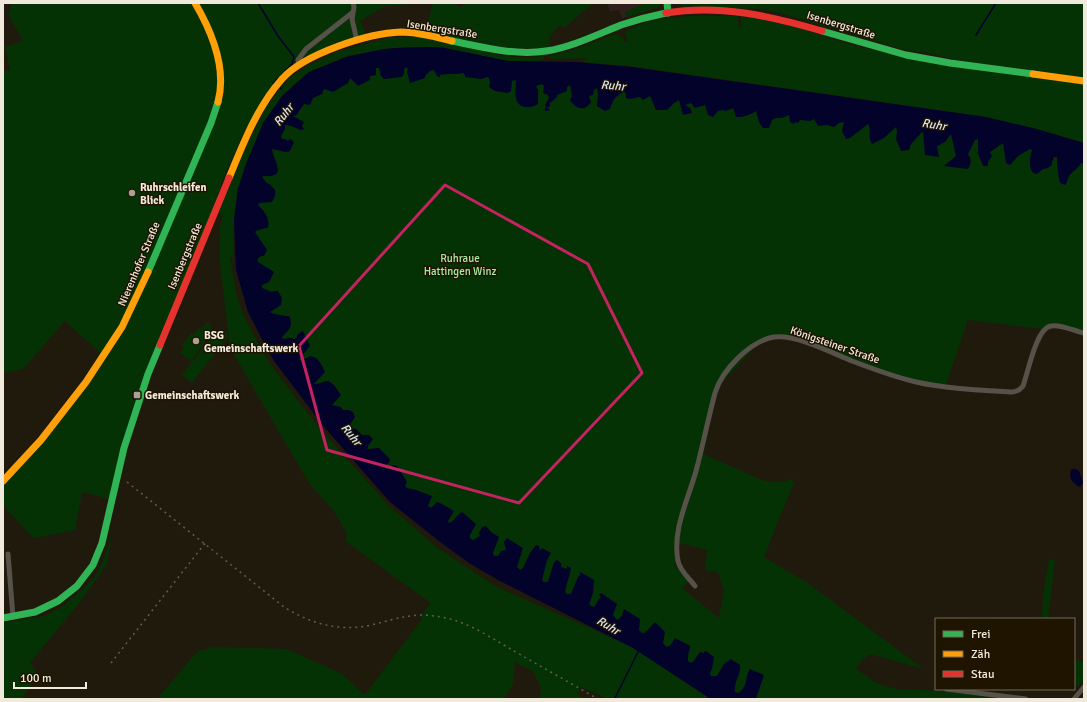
<svg xmlns="http://www.w3.org/2000/svg" width="1087" height="702" font-family="Signika,sans-serif">
<style>
.commercial{fill:#311f1d}
.green{fill:#053204;fill-rule:evenodd}
.water{fill:#03022a}
.lines{fill:none;stroke-linecap:round;stroke-linejoin:round}
.stream{stroke:#03022a;stroke-width:1.5}
.street{stroke:#575249;stroke-width:5}
.fast{stroke:#30b455;stroke-width:7}
.slow{stroke:#ff9f0a;stroke-width:7}
.jam{stroke:#e5322d;stroke-width:7}
.rail{stroke:#605c54;stroke-width:1.5;stroke-dasharray:2 4;stroke-linecap:butt}
.marked{fill:none;stroke:#c42261;stroke-width:3;stroke-linejoin:round}
.poi-dot{fill:#a8a194;stroke:#1e1400;stroke-width:1.5}
.labels{text-anchor:middle;dominant-baseline:central;stroke-width:3;stroke-linejoin:round;paint-order:stroke}
.street-label{font-size:11px;fill:#f1eadc;stroke:#1e1400}
.poi-label{font-size:11px;font-weight:bold;fill:#f1eadc;stroke:#1e1400;text-anchor:start}
.park-label{font-size:11px;fill:#a5eea1;stroke:#1e1400}
.water-label{font-size:12px;font-style:italic;fill:#dbe5f6;stroke:#1e1400}
</style>
<rect width="100%" height="100%" fill="#201a0d"/>
<polygon class="commercial" points="607,3 645,3 625,12 627,17 622,18 619,10 610,11"/>
<g class="green">
<path d="M11,3h412l-38,3 -25,15 6,14 -55,21 -23,13 -18,20 -25,41 -20,44 -16,45 -46,109 -21,56 -32,115 -28,-7 -7,38 -42,8 -30,-33v-20c38,-40 72,-82 103,-127l-41,-37 -42,48 -20,4v-302l7,-1 -5,-23 18,-6 -15,-27 3,-7z"/>
<path d="M433,3h23l-2,1 6,3 6,-4h127l-29,25 -4,-3c-6,6 -14,13 -9,23 -42,4 -84,-7 -125,-17z"/>
<polygon points="645,3 661,4 659,7 627,17 625,12"/>
<polygon points="676,3 684,3 685,4 691,3 1084,3 1084,78 958,60 929,53 905,50 777,12 762,9 682,6"/>
<path d="M738,16l1,12h2v-12l21,2 28,7 55,18 61,15 178,26v59l-98,-26 -357,-51 -47,-4 5,-4 -34,1 -6,-3 24,-5 44,-17 9,4 1,5 3,-1 -3,-10c6,-3 13,-7 20,-9 28,-9 64,-7 93,-7z"/>
<path d="M390,37c12,0 25,-1 37,1 39,6 76,25 117,18v3l-5,3 -31,-1 -69,-14h-29l-26,2 -37,7 -42,19 -23,21 -18,27 -18,41 -8,24 -4,31 -1,38h-3l6,36 7,21 17,33 10,17 32,42 20,25 66,74 48,42 59,39 137,61 78,52h-102l-15,-7 -13,-5 -3,7 9,5h-46l1,-11 -8,-17 -19,-9c1,16 0,24 -10,37h-347l40,-47 15,-5 75,2 55,25 23,21 57,-76 -2,-2 11,-14 -86,-62 2,-7 -13,-23 -23,-25 -81,-138 -10,-87v-32l2,-14 -4,-2 24,-58 24,-48 23,-29 21,-14 27,-12z"/>
<path d="M406,67l2,2 70,4 138,16 108,19h9l163,19 27,4v1l29,1v3l52,7v1l38,7 42,12v172l-27,-9 -13,3 -10,-1 -66,-8 -22,65 -14,-1 -43,-12 -84,-29 -25,-6 -20,5 -41,43 -16,69 61,27 21,1 8,-4 -1,4h2l-30,75 42,25 118,87 -55,-15 -14,14 23,16 18,5 46,2 66,8h-252v-3l-13,-7 -5,4 -3,-1 1,-8 -19,-8h-6l-2,-2 2,-4 -23,-9 -1,-4 -17,-12 -4,2 -3,-4 -17,-12 -4,2 -2,-1 -19,-16 -3,4 -2,-1 -3,-4 -16,-13 -2,5 -5,-1 -1,-2 2,-5 -20,-5h-4l-2,-2 1,-6 -16,-9 -2,5h-4l-2,-2 1,-5 -20,-6 -3,1 -3,-3 2,-4 -21,-7h-4l-1,-3 -41,-26 -43,-31 -88,-92 -37,-65 -2,-2 -13,-25 4,-2 -7,-20 -4,-2 -1,-1 3,-3 -5,-21 -1,-1 -3,-29 1,-3 -1,-24 10,-46 25,-46 36,-28 50,-18 29,1zM680,543l27,7 -2,20 13,2 6,18 -5,28 -37,-30 7,-7 -15,-16 6,-20z"/>
<polygon points="207,322 212,327 210,330 212,332 191,361 180,353 184,347 182,345 191,333 193,335 199,328 201,329"/>
<polygon points="218,329 227,333 228,337 192,383 182,375"/>
<path d="M112,533l-5,31 -28,39 -49,60 8,12 -17,24h-18v-76l42,-7 23,-13 -1,-1c13,-10 27,-22 34,-36 5,-11 8,-22 11,-33z"/>
<polygon points="1055,559 1048,619 1042,619 1043,596 1049,560"/>
<polygon points="1074,659 1084,663 1084,680 1079,686 1074,685"/>
</g>
<g class="water">
<path d="M410,47h30l68,14 68,1 56,5 354,50 51,12 47,14v31v-10l-3,-1c-4,8 -13,9 -14,19l-2,3 -5,-2c-2,-9 -3,-17 -3,-26h-3l-2,5v3l-4,3 -5,1 -6,5 -4,-1c-5,-7 -3,-15 -1,-23l-2,-1 -12,7 -8,9 -4,-2 -3,-20 -13,9 2,4 -4,6v4h-5l-5,-13v-14l-3,1 -7,14c4,6 3,9 0,15l-24,-3 12,-10 -5,-22 -6,8 -8,4 2,11 -14,-2 -2,-24 -12,13 -2,6 -8,1 -5,-12 1,-8 -1,-4 -12,11 -12,6c-5,-8 0,-14 -4,-20l-18,14 -4,1 -4,-8 2,-9 -5,1 -5,4 -7,-2 -9,1 -4,-7 -4,2 -10,-1 -2,3 -3,-1 -1,2 -4,-2 -1,-7 -7,3h-6l-4,2 -3,8h-6l-4,-6 -3,-11c-6,4 -12,6 -20,6l-3,-9 -7,3 -4,-1 -4,1 -5,6 -5,-2 -3,-10 -10,3 -4,-5 -6,2 5,3 2,4v1l-9,2 -4,-15 -5,3 -7,7h-11l-6,-14 -7,4 -3,-3 -10,2 -4,-1v-4l-2,-3c-11,9 -9,5 -14,18l-5,2 -8,-5 1,-12 -1,-6 -3,2 -1,5 -4,1 2,6c-6,10 -15,7 -21,-2l2,-4 -2,-11 -3,2v4l-10,4v2l-7,6v3l-3,2 3,2 -4,1 -2,-2 2,-1 -1,-3 4,-7 -1,-3 -5,-2 1,-7 -2,-2 -6,2 2,4v14c-5,3 -8,3 -13,3 -13,-2 -9,-17 -9,-27l-4,1 -1,10 -3,2 -13,-2 -6,-4 1,-6 -2,-4 -7,2 -16,-2v-2l-2,-2c-8,2 -15,0 -23,2v2l-3,-1 -3,-6 -4,1 -5,5v2l-15,5 -3,-11 1,-3 -2,-2 -2,2v5l-2,3 -18,2 -3,-3 -2,-8h-3v7l-6,1v4l-12,6 -8,-8 -2,5 -15,9 -9,-3 -2,5 -9,4 -3,7 -6,-1c-2,4 -5,6 -7,11l-4,1 11,6 -2,4 2,3 -3,1 -10,-4 -6,-1v4l-4,7 1,3h3l3,2 2,-2 4,3 -4,9 -4,1 -14,-3c1,12 17,29 -8,27l-2,1 5,6 4,2 1,2c6,4 3,10 0,15l-13,1 -1,2c7,7 12,13 10,23 -5,0 -8,2 -12,3l-1,1 12,18 -3,6h-3l-3,2v4l16,10 -5,10 -7,3v3l10,4 2,-1h4l4,7 -1,7 -11,7c2,2 15,4 19,4 5,10 0,14 -7,21l1,2 7,-1 6,1 2,-5 5,-3 7,15 -11,13 2,2 9,-5c9,1 11,8 15,16l-11,12c5,0 8,-2 12,-3 6,-1 12,10 15,14l-9,10 9,2 2,3h6l4,2 2,5 -6,9 1,2 6,1 6,6h7l4,4 -5,7v3l11,-1 10,10 1,3 -5,6 1,2 4,-1 3,-3 4,1c3,6 7,10 10,16l-2,4 2,2 9,2 16,6 -4,10 3,2 6,-6 3,1 14,8 -6,10 1,2c6,-2 7,-8 13,-11l14,12 -6,11v3l3,2 7,-4 -1,-3 3,-6 4,-1 5,6 8,5 -6,16 1,3h4l3,-5 5,-1 -2,-8 3,-4 16,10 -6,19 3,3 3,-2 7,-15 6,-8 3,1 1,5 2,-3 9,5 -4,7 -5,20 2,2h4l6,-20 3,-2 4,3v4l6,2v-3l4,2c-1,8 -5,16 -6,24l2,2h4l7,-17 2,-2v-3l14,8 -1,13 -4,11 2,2 3,1c3,-2 3,-7 7,-10l-2,-2 2,-2 16,11 -4,11 3,4 2,1 4,-4 2,-7 16,10 -1,11 3,3h3l10,-11 10,10 -2,11 3,4 4,-1 5,-8 15,8c0,5 -3,9 -2,15l2,2 3,-1 7,-10 3,1 3,-2 8,6 -2,12 -2,4 1,3h6l7,-12 7,-5 9,6c1,10 -7,18 -5,27l3,1c10,-5 7,-17 12,-24l14,6 -8,24h-45l-78,-51 -135,-68 -29,-17 -29,-21 -50,-40 -15,-17 -50,-57 -51,-67 -10,-18 -16,-31 -12,-42 -2,-51 4,-31 8,-24 17,-41 19,-27 27,-24 37,-15 38,-8z"/>
<path d="M1072,469h4l3,2 4,11 -2,4 -2,1c-7,-4 -12,-12 -7,-18z"/>
</g>
<g class="lines">
<g class="stream">
<polyline points="258,3 278,36 294,57 292,64 282,74"/>
<polyline points="976,35 996,3"/>
<polyline points="273,84 278,78"/>
<polyline points="281,88 281,89"/>
<polyline points="615,698 639,650"/>
</g>
<g class="street">
<polyline points="353,3 354,7 352,19 357,41"/>
<polyline points="299,65 298,60 306,49 352,13"/>
<polyline points="8,554 13,617"/>
<path d="M695,586c-6,-8 -15,-15 -17,-25 -6,-31 10,-61 18,-90 7,-26 12,-52 19,-78 7,-23 35,-52 59,-56 22,-3 58,16 78,24 21,8 43,16 64,21 32,7 65,8 97,10l6,-2 4,-4c5,-13 13,-58 28,-60 10,-2 23,5 33,7"/>
<polyline points="946,689 1026,699"/>
<polyline points="1074,699 1084,687"/>
</g>
<g class="fast">
<polyline points="667,3 668,13"/>
<polyline points="822,31 906,55 950,63 1033,74"/>
<path d="M452,41c31,6 63,15 94,10 26,-4 50,-16 75,-26 15,-5 30,-9 45,-12"/>
<polyline points="148,272 211,123 218,102"/>
<polyline points="3,618 35,612 58,601 77,586 93,565 102,543 124,448 148,374 160,345"/>
</g>
<g class="slow">
<path d="M195,3c17,29 32,65 23,99"/>
<polyline points="1033,74 1084,81"/>
<path d="M229,178c14,-34 28,-71 53,-99 22,-25 86,-46 119,-47 17,0 35,5 51,9"/>
<polyline points="3,481 41,440 86,382 122,327 148,272"/>
</g>
<g class="jam">
<path d="M666,13c53,-9 105,3 156,18"/>
<polyline points="160,345 229,178"/>
</g>
<g class="rail">
<path d="M127,482l157,125c27,17 56,25 87,18 30,-7 43,-14 75,-7 24,5 47,21 68,33 28,16 56,32 84,48"/>
<polyline points="111,663 206,542"/>
</g>
</g>
<path class="marked" d="M445,185l143,79 54,109 -123,130 -192,-53 -28,-104z"/>
<g class="poi-dot">
<circle cx="132" cy="193" r="4"/>
<circle cx="196" cy="341" r="4"/>
<rect x="133" y="391" width="8" height="8" rx="2"/>
</g>
<g class="labels">
<g class="street-label">
<text transform="translate(841 25) rotate(17)">Isenbergstraße</text>
<text transform="translate(442 29) rotate(9)">Isenbergstraße</text>
<text transform="translate(185 256) rotate(-67)">Isenbergstraße</text>
<text transform="translate(139 264) rotate(-67)">Nierenhofer Straße</text>
<text transform="translate(835 345) rotate(19)">Königsteiner Straße</text>
</g>
<g class="poi-label">
<text x="140" y="187">Ruhrschleifen<tspan x="140" dy="13">Blick</tspan></text>
<text x="204" y="335">BSG<tspan x="204" dy="13">Gemeinschaftswerk</tspan></text>
<text x="145" y="395">Gemeinschaftswerk</text>
</g>
<g class="park-label">
<text x="460" y="258">Ruhraue<tspan x="460" dy="13">Hattingen Winz</tspan></text>
</g>
<g class="water-label">
<text transform="translate(613 86) rotate(5)">Ruhr</text>
<text transform="translate(284 115) rotate(-52)">Ruhr</text>
<text transform="translate(934 125) rotate(9)">Ruhr</text>
<text transform="translate(351 435) rotate(51)">Ruhr</text>
<text transform="translate(608 626) rotate(31)">Ruhr</text>
</g>
</g>
<rect width="1087" height="702" fill="none" stroke="#f1eadc" stroke-width="8"/>
<rect x="935" y="618" width="140" height="72" fill="#1e1400" stroke="#726a58"/>
<rect x="943" y="631" width="20" height="6" fill="#30b455" stroke="#726a58"/>
<text x="971" y="638" font-size="12" fill="#f1eadc">Frei</text>
<rect x="943" y="651" width="20" height="6" fill="#ff9f0a" stroke="#726a58"/>
<text x="971" y="658" font-size="12" fill="#f1eadc">Zäh</text>
<rect x="943" y="671" width="20" height="6" fill="#e5322d" stroke="#726a58"/>
<text x="971" y="678" font-size="12" fill="#f1eadc">Stau</text>
<path d="M14 682v6h72v-6" fill="none" stroke="#f1eadc" stroke-width="2"/>
<text x="20" y="682" font-size="12" fill="#f1eadc" stroke="#1e1400" stroke-width="3" paint-order="stroke">100 m</text>
</svg>
